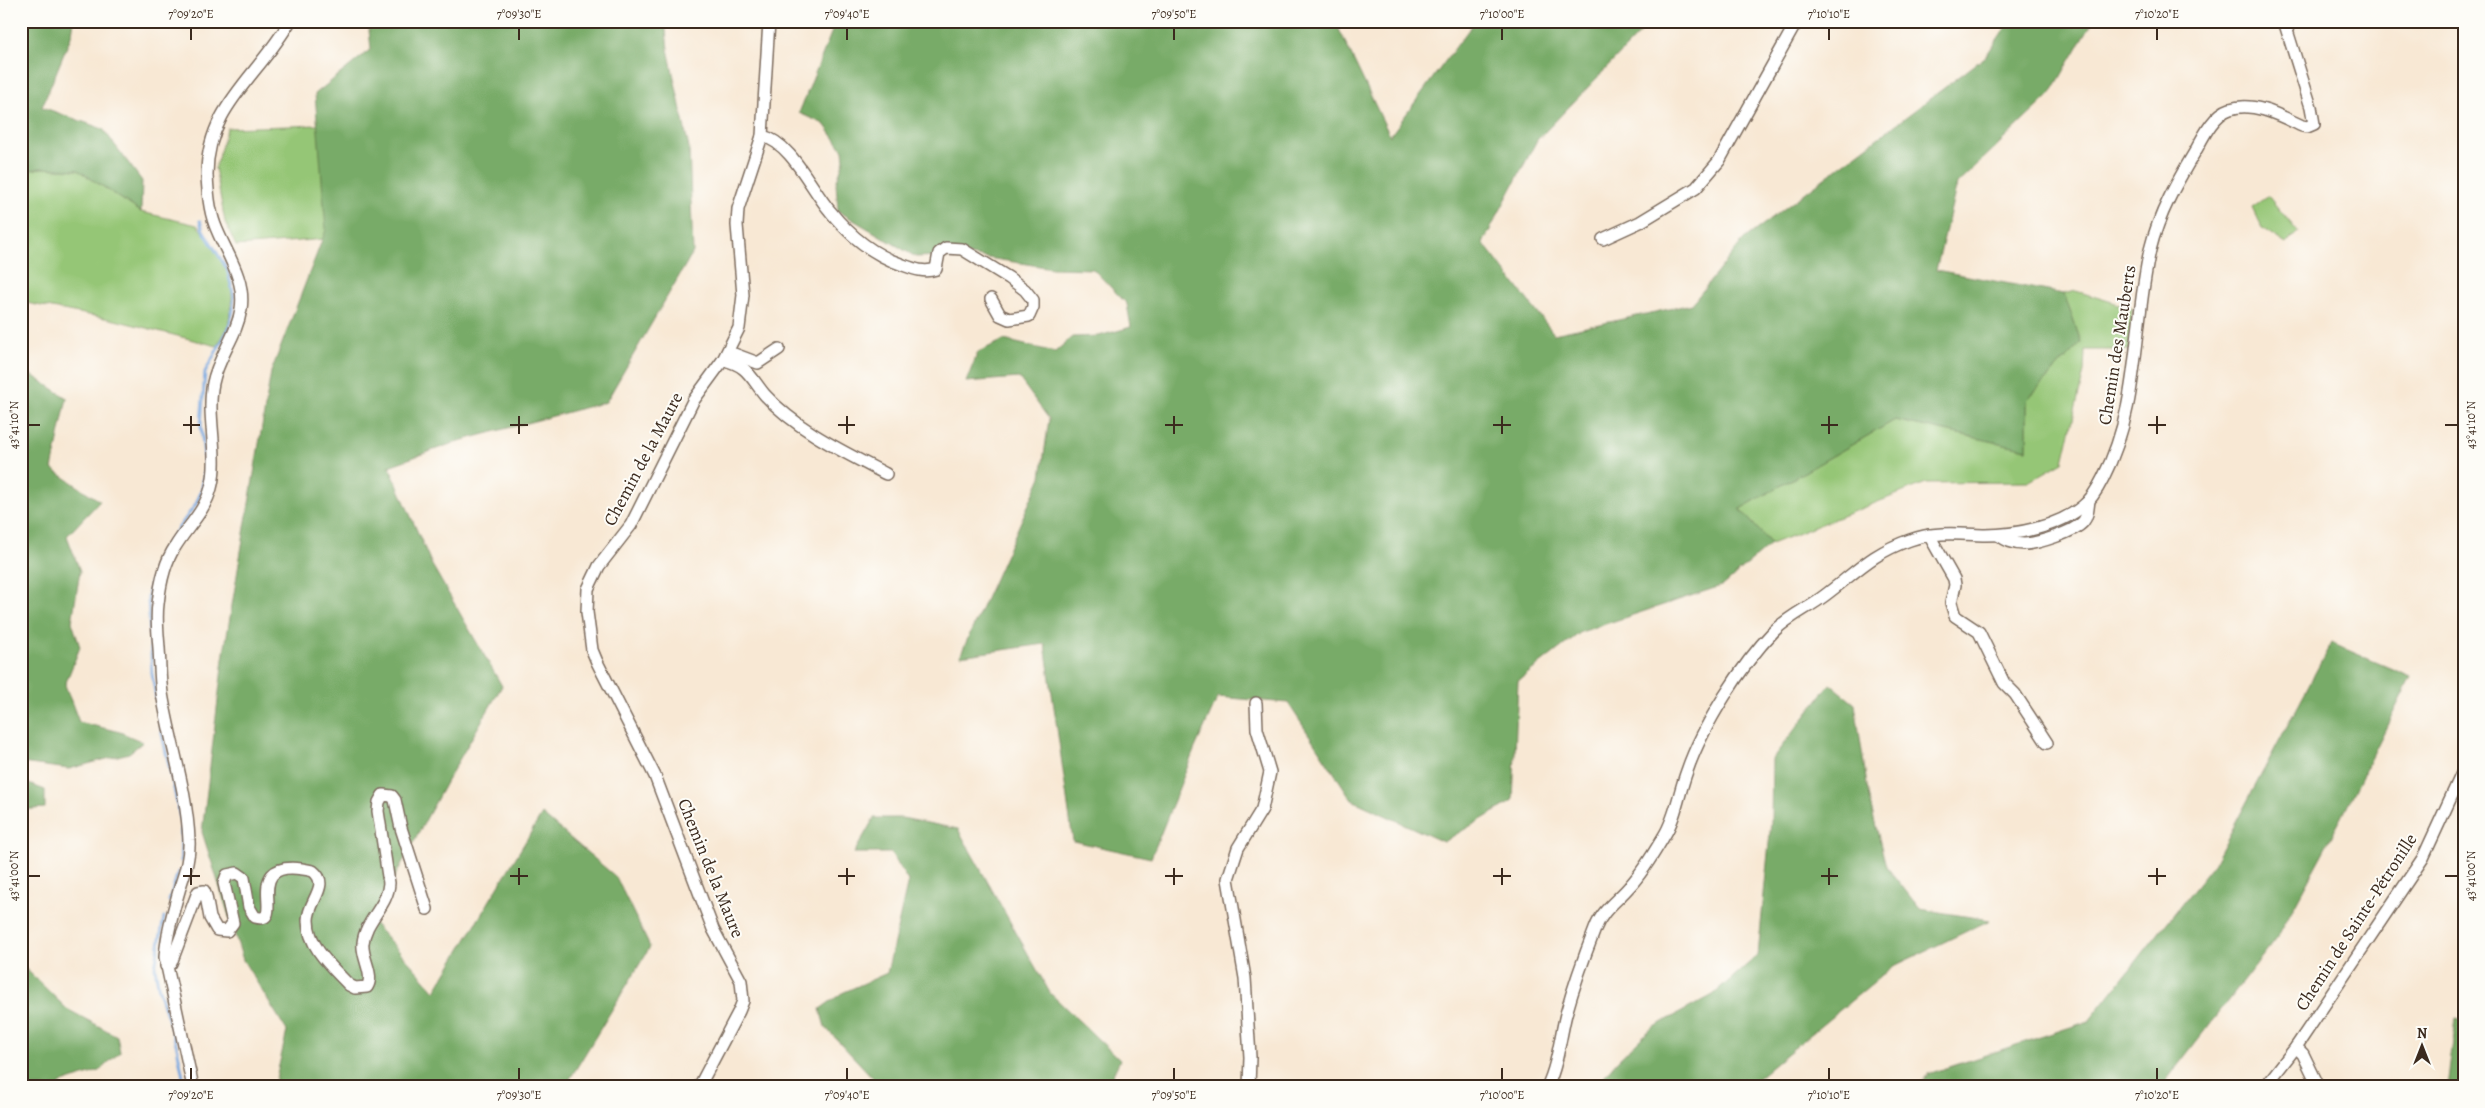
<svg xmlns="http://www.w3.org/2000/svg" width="2485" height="1108" font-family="Alegreya,serif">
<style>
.green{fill:#95c676;stroke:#68784a}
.forest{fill:#78ab67;stroke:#5a6a42}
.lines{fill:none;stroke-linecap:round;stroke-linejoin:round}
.stream{stroke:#75a6df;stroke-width:3}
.minor-casing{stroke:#7d6c5e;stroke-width:14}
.minor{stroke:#fff;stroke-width:11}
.ticks{fill:none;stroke:#3b2a1e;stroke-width:2}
.labels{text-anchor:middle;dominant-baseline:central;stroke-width:4;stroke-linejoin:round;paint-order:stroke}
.street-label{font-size:18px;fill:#3b2a1e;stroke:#fdfcf7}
.neatline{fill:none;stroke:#3b2a1e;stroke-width:2}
.ticks-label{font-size:12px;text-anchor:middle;fill:#3b2a1e}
</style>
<rect width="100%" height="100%" fill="#fdfcf7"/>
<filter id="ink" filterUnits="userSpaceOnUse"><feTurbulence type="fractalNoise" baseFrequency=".02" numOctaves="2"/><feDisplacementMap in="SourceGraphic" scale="10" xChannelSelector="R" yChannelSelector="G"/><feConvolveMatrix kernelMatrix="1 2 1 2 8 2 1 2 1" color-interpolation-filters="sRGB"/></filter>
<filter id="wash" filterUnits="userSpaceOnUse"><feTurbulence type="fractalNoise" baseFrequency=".0096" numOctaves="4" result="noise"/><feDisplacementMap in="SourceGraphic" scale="20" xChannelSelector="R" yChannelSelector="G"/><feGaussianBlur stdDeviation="1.12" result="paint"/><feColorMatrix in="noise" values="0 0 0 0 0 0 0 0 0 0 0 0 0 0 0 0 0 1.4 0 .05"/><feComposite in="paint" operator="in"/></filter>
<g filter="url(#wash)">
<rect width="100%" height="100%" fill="#f8e8d4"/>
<g class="green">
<polygon points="349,124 364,236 236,246 225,222 215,168 227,128"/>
<polygon points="41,168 78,170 141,212 197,225 210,241 230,276 232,297 228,327 217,346 115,320 21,302 21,172"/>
<polygon points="2268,196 2298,232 2286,244 2262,228 2252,207"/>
<polygon points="2076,291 2132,308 2130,350 2085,350 2084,372 2063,462 2028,482 1926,483 1771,544 1740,509 1895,420 2027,449 2027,400 2081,342 2064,294"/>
</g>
<g class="forest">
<polygon points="21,21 74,21 72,34 42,107 103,129 142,181 141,212 78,170 41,168 21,172"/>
<polygon points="368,21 665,21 668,49 689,148 693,252 606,402 459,441 389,466 432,565 502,686 448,779 371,920 435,991 542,814 616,877 650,947 565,1087 274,1087 287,1031 243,960 202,832 223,659 271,372 326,230 315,94 371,49"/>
<polygon points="836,21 1335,21 1390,136 1475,21 1652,21 1537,140 1483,243 1554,334 1692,304 1744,239 1985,57 2010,21 2093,21 2050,95 1957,184 1936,270 2064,294 2081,342 2027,400 2027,449 1895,420 1740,509 1771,544 1724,585 1581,632 1518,681 1513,801 1443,842 1352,800 1288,703 1218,697 1195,748 1151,858 1073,841 1045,644 960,656 1041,477 1049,419 1019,378 966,382 978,352 1004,340 1055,352 1072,337 1099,336 1131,327 1127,304 1093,269 1052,268 969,255 916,257 838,211 836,183 844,160 843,150 824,124 799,113"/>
<polygon points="21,368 67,398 52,469 100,501 67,536 80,571 72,622 80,647 65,685 79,722 120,732 143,742 129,753 69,769 21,763"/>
<polygon points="2331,643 2411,677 2342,817 2278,936 2161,1087 1917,1087 1928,1074 2089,1021 2215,862"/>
<polygon points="1830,684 1855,704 1869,799 1886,866 1920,909 1990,920 1892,967 1747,1087 1595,1087 1617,1061 1652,1028 1713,995 1758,955 1771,822 1772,759"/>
<polygon points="21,781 45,790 45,808 21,810"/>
<polygon points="874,818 902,818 958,829 1050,993 1120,1060 1107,1087 868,1087 876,1081 825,1027 820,1009 842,993 887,973 908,881 891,853 854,853"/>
<polygon points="21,961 26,969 67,1009 117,1036 120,1052 99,1071 59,1084 60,1087 21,1087"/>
<polygon points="2456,1019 2464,1021 2464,1087 2447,1087"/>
</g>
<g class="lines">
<g class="stream">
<polyline points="181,861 181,821 162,734 152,674 148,598 150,584 164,548 196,504 202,489 205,467 201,425 205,372 229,328 233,310 234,296 227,269 203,230 200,221"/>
<polyline points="169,901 178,872"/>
<polyline points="164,917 155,967 159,990 177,1047 185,1087"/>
</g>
</g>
</g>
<g filter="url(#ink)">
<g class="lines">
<defs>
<g id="minor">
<path d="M762,136c29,6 49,53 68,75 19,24 43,44 73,54 11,4 21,8 33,4l3,-16 7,-5 16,1 47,29 16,12 8,10v7l-4,9 -20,3 -9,-4 -9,-16"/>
<polyline points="1603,239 1640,222 1696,188 1719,161 1797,21"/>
<polyline points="734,354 758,363 779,349"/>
<path d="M723,360c25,5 27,17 42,35 32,35 79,57 121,79"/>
<polyline points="1929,535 1954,579 1955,585 1951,603 1955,616 1979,632 2004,683 2015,694 2047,743"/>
<path d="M1998,535c8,5 15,9 26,9 13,0 50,-12 59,-22 5,-6 5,-14 6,-22"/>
<path d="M166,966l5,-3 27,-71 6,-1 2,5 4,22 7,12 10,1 6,-8 -9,-40 3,-8 10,-2 7,5 5,29 6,10c35,10 -21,-64 58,-46 18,14 -5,30 -5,49 0,27 24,47 41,65l6,3 12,-1c8,-12 -6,-30 -4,-44 2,-23 25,-37 26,-60l-11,-72 1,-9 4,-7 9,1 3,4 6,28 26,81"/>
<polyline points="2296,1047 2303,1054 2319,1087"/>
<path d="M193,1087l-28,-130c2,-25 9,-49 16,-73 5,-14 9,-28 8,-44 -2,-50 -19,-97 -27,-147 -2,-14 -2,-30 -3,-45 -1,-14 -3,-30 -1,-44 2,-19 6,-41 17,-57 12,-20 30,-36 36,-59 9,-32 -5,-71 2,-105 5,-26 24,-47 28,-74 5,-31 -16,-57 -26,-84 -6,-16 -7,-33 -8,-49 -1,-69 52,-100 83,-155"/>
<polyline points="699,1087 739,1011 743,1001 741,981 713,929 655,776 597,662 592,650 587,612 588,589 599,566 631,525 693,401 723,360 739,328 743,295 737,225 738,209 762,136 769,21"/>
<polyline points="1249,1087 1250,1057 1245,978 1228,879 1238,848 1262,809 1270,772 1257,729 1256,703"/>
<path d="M1547,1087c11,-23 13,-49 19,-73 8,-29 18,-57 29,-85 7,-19 22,-28 34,-42 14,-15 25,-34 35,-51 12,-19 15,-44 23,-65 15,-44 54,-106 87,-140 15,-15 34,-23 50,-35 31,-23 48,-43 86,-56 25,-9 49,-6 75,-5 31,0 73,-8 98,-29 8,-6 15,-18 20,-28 37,-71 30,-152 47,-228 9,-37 27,-68 46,-100 7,-13 18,-36 34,-41 24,-8 51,7 72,17l5,1 7,-3 -3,-17 -27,-86"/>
<polyline points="2265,1087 2296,1047 2423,858 2464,769"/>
</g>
</defs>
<use href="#minor" class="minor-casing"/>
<use href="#minor" class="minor"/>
</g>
</g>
<path class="ticks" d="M191,28v12M519,28v12M847,28v12M1174,28v12M1502,28v12M1829,28v12M2157,28v12M191,416v18M519,416v18M847,416v18M1174,416v18M1502,416v18M1829,416v18M2157,416v18M28,425h12M183,425h17M510,425h18M838,425h17M1165,425h18M1493,425h18M1821,425h17M2148,425h18M2445,425h13M191,868v17M519,868v17M847,868v17M1174,868v17M1502,868v17M1829,868v17M2157,868v17M28,876h12M183,876h17M510,876h18M838,876h17M1165,876h18M1493,876h18M1821,876h17M2148,876h18M2445,876h13M191,1068v12M519,1068v12M847,1068v12M1174,1068v12M1502,1068v12M1829,1068v12M2157,1068v12"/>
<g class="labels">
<g class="street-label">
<text transform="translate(2117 345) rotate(-81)">Chemin des Mauberts</text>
<text transform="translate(643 459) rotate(-62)">Chemin de la Maure</text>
<text transform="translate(711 868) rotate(68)">Chemin de la Maure</text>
<text transform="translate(2356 922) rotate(-57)">Chemin de Sainte-Pétronille</text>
</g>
</g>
<rect width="2485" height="1108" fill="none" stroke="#fdfcf7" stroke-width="55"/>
<g transform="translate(2422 1046)" stroke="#fdfcf7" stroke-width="4" paint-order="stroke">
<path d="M0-4L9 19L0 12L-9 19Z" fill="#3b2a1e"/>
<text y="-8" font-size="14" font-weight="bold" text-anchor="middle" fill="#3b2a1e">N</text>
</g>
<rect x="28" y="28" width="2430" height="1052" class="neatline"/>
<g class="ticks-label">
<text x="191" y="18">7°09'20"E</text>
<text x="519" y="18">7°09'30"E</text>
<text x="847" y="18">7°09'40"E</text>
<text x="1174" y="18">7°09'50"E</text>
<text x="1502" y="18">7°10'00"E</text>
<text x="1829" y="18">7°10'10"E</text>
<text x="2157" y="18">7°10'20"E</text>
<text transform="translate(14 425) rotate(-90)" y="4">43°41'10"N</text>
<text transform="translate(2471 425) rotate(-90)" y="4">43°41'10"N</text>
<text transform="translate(14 876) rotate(-90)" y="4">43°41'00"N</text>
<text transform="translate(2471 876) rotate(-90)" y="4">43°41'00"N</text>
<text x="191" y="1099">7°09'20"E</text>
<text x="519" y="1099">7°09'30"E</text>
<text x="847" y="1099">7°09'40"E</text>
<text x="1174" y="1099">7°09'50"E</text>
<text x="1502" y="1099">7°10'00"E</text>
<text x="1829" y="1099">7°10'10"E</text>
<text x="2157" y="1099">7°10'20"E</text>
</g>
</svg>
